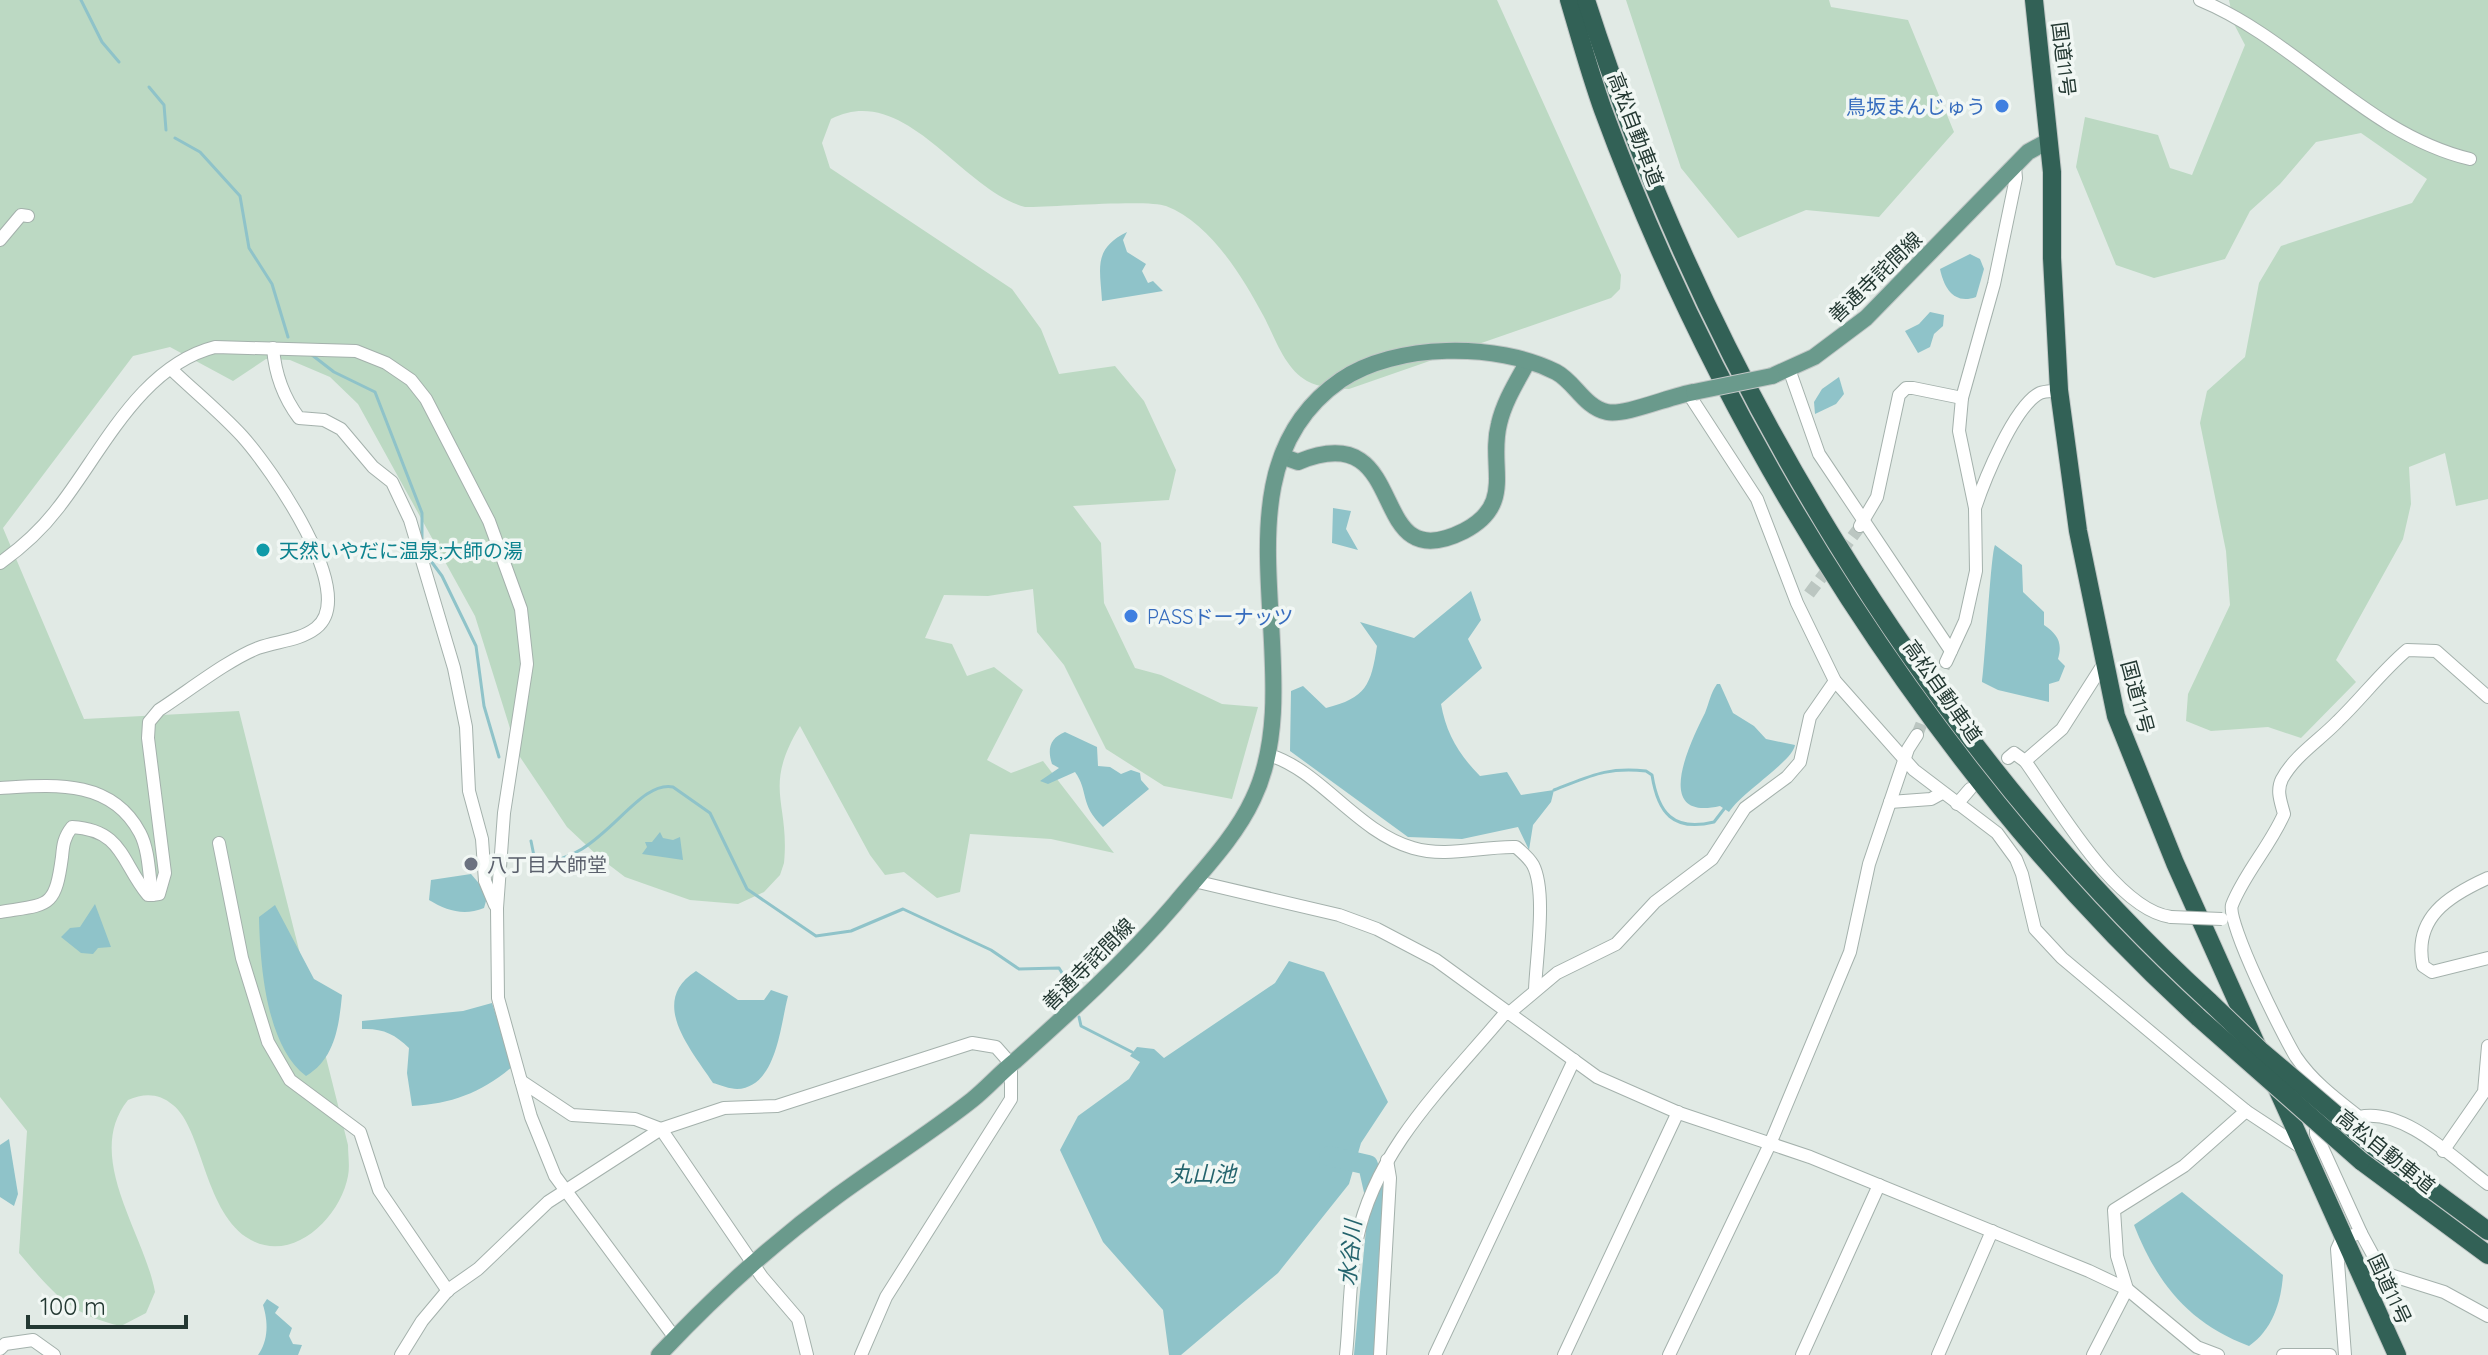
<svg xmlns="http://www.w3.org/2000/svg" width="2488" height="1355" font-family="Quicksand,'Noto Sans JP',sans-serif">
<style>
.green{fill:#bcd9c3}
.water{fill:#8fc3c9}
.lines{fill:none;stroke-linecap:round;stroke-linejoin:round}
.stream{stroke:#8fc3c9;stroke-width:3}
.river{stroke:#8fc3c9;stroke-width:20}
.minor-tunnel{stroke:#bbc6c1;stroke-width:12;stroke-dasharray:12 6;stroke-linecap:butt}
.minor-casing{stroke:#a4b1ac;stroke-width:14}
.major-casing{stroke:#c1c7c6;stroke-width:18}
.highway-casing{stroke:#c1c7c6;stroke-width:20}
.minor{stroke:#fff;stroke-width:12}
.major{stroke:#6a9a8c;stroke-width:16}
.highway{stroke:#326156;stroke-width:18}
.minor-bridge-casing{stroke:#a4b1ac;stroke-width:14;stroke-linecap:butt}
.major-bridge-casing{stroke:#c1c7c6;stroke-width:18;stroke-linecap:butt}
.highway-bridge-casing{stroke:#c1c7c6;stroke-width:20;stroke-linecap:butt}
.minor-bridge{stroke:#fff;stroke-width:12}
.major-bridge{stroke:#6a9a8c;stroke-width:16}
.highway-bridge{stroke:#326156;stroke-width:18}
.shop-dot{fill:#3f7fe0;stroke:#f1f7f4;stroke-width:3}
.culture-dot{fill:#0f9aa8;stroke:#f1f7f4;stroke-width:3}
.worship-dot{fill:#6b7280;stroke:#f1f7f4;stroke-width:3}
.labels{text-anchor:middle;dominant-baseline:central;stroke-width:7;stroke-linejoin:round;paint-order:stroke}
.street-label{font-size:20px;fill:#233832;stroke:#f1f7f4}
.shop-label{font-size:20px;fill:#366cbe;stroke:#f1f7f4;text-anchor:end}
.culture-label{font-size:20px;fill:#0d838f;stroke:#f1f7f4;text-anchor:start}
.worship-label{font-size:20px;fill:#5b616d;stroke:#f1f7f4;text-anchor:start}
.water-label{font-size:22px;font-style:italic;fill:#24646d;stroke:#f1f7f4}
</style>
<rect width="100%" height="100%" fill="#e1eae5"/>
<g class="green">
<path d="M0,0h1497l124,275 -1,14 -9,9 -262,91c-14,-1 -30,-1 -42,-8 -23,-13 -32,-44 -44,-66 -21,-39 -53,-92 -97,-109 -17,-7 -115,1 -141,1 -64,-17 -120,-126 -194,-88l-9,24 8,25 182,121 29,40 18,45 56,-8 29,35 32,69 -7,30 -96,6 28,37 3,60 31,65 26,7 61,29 36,3 -26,92 -68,-13 -58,-37 -42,-84 -27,-33 -4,-43 -45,7 -44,-1 -19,43 27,6 15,32 27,-9 29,23 -36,70 24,13 32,-12 71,92 -63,-14 -81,-5 -10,58 -23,6 -33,-26 -19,3 -15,-20 -70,-129c-38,63 -10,75 -16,137l-4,12 -16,17 -26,12 -48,-4 -65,-23 -25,-19 -33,-31 -49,-73 -43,-138 -117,-212 -28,-27 -40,-17 -24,-1 -33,22 -63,-34 -37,9 -130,172 81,191 155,-8 109,434c0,10 2,21 0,31 -8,43 -58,91 -102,61 -42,-29 -44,-109 -73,-132 -14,-12 -29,-12 -45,-5 -45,56 16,132 27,192l-9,21 -25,13c-51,-11 -69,-34 -102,-73l8,-122 -27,-34z"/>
<polygon points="1626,0 1829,0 1831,7 1908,20 1954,132 1879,217 1806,210 1738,238 1681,168"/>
<polygon points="2229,0 2488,0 2488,499 2456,506 2445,453 2409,467 2411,504 2403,539 2336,660 2356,682 2301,738 2268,727 2211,731 2186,721 2188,694 2230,605 2226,551 2200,423 2207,391 2245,357 2259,283 2281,246 2412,203 2427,179 2361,133 2316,142 2280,184 2250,211 2225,259 2154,278 2116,265 2076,167 2085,117 2158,135 2170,168 2192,175 2245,45 2234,24"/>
</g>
<g class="water">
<path d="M1127,232l-4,8 4,12 19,12 -4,7 6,12 5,-2 10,10 -61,10c-2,-34 -9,-52 25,-69z"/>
<path d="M1970,254l10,5 4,10 -8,28c-22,8 -32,-9 -36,-28z"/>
<polygon points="1930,312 1944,315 1943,326 1934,334 1930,347 1918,353 1905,331 1919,324"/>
<polygon points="1839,377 1844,394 1836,404 1815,414 1814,402 1822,389"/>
<polygon points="1333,508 1351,511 1346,529 1358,550 1332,543"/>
<path d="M1995,545l27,20 1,27 21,20v13c13,9 19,17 14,34l7,7 -6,15 -10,3v18l-51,-12 -16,-8c3,-20 9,-130 13,-137z"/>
<path d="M1471,591l10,29 -13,19 14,29 -41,36c5,29 18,51 39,72l27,-4 14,23 33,-5 -3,12 -18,23 -4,25 -11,-23 -56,12 -54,-2 -118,-86 1,-60 12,-5 23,22c40,-10 45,-23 51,-62l-17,-24 54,16z"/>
<path d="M1717,684h3l13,29 21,13 12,13 29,6c-2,16 -52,46 -66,67l-9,-6c-70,16 -28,-67 -15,-93 4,-10 6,-21 12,-29z"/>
<path d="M1065,732l32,15 1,19 12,1 11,7 10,-4 9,3 1,7 8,9 -46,38c-24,-23 -14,-36 -28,-55l-27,12 -8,-3 19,-13 -7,-4c-5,-15 -2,-26 13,-32z"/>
<polygon points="660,832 663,838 673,840 680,837 683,860 642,854 647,847 645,842 652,842"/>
<path d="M471,874l17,20 -4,14c-20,8 -37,3 -55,-8l2,-20z"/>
<polygon points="95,904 111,947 98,948 93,954 81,953 61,937 70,928 80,927"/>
<path d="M275,905l39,74 28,16c-3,31 -7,64 -36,81 -40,-30 -46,-112 -47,-159z"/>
<polygon points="1289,961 1324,972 1388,1102 1361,1143 1349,1184 1278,1273 1181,1355 1169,1355 1163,1310 1103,1242 1060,1150 1078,1116 1129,1079 1140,1062 1130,1056 1137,1047 1154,1049 1164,1058 1275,983"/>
<path d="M696,971l42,29h26l7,-10 17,6c-8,30 -11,91 -51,93 -7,0 -17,-4 -24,-6 -22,-34 -65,-81 -17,-112z"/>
<path d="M492,1003l21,63c-30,26 -61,38 -101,40l-5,-33 2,-25c-14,-14 -27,-20 -47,-19v-8l101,-10z"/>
<polygon points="9,1139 18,1194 14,1206 0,1197 0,1145"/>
<path d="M2182,1192l101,83c-2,28 -11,55 -34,71 -61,-23 -92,-63 -115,-121z"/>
<path d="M267,1299l12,8 -4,6 17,15 -3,8 4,8 9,1 -4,10h-40c11,-15 10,-34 5,-50z"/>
</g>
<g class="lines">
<g class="stream">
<polyline points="81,0 102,42 119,62"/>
<polyline points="149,87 164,105 166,130"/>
<polyline points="175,138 200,152 240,196 249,248 272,284 288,337"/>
<polyline points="312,355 334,372 375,392 422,513 422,542"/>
<polyline points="425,553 442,576 476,646 484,706 499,757"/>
<path d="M1554,790c37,-14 51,-23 92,-19l6,4c6,38 21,57 62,47l10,-13"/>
<path d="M531,841l4,20c64,7 99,-82 138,-74l37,26 37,76 69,47 35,-5 52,-22 88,41 28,19 40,-1 17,28"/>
<polyline points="1079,1017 1081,1026 1132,1052"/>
</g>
<polyline class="river" points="1329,1156 1368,1165 1378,1209 1364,1355"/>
<g class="minor-tunnel">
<polyline points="1809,594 1859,528"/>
<polyline points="1917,735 1946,662"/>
</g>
<defs>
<g id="minor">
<path d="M2200,0c97,40 166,134 270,159"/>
<polyline points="0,240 21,215 28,216"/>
<path d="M273,348c2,25 11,50 26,70l25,2 17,9 32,38 19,15 18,38 44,148 12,59 3,64 13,48 3,42 10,24"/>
<polyline points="1789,369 1819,454 1951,651"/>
<polyline points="1688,393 1757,499 1797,603 1835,681 1914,770 1997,833 2016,859 2022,874 2035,929 2062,958 2191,1066 2246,1111 2302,1148"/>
<path d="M1975,508c9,-27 39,-102 65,-115 5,-2 14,-2 19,-3"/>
<polyline points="1860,526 1877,497 1899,395 1906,388 1913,388 1962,398"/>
<path d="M0,563c21,-15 42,-34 58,-55 44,-56 82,-142 157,-161l141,4 30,12 25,17 15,19 63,122 32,88 6,55 -23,149 -7,95 1,90 33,119 24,59 120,162"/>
<polyline points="1946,662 1965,621 1976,571 1975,508 1959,431 1962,398 1994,284 2016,178 2015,167"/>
<path d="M2488,697l-52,-46 -29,-1c-26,22 -45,48 -69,71 -18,19 -43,34 -56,58 -6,12 -1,23 2,35 -14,32 -40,60 -52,91 -6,17 52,133 64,152 17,25 40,42 63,60 45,-10 95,42 129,67"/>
<path d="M1269,755c51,15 88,77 144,93 34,10 68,-2 103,-1 6,5 13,11 17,18 14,27 3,94 2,125"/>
<path d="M2008,758l6,-5 11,8c31,43 91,149 146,156"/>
<polyline points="2025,761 2062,729 2106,660"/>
<path d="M0,788c52,-3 111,-10 140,45 9,17 9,42 12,62"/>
<polyline points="1890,802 1931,799 1942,793"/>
<polyline points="1957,804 1970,789"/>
<polyline points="219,843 242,958 268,1042 290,1080 360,1132 379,1190 448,1291"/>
<path d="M2488,878c-40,18 -75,40 -65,88l9,6 56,-14"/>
<polyline points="1194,881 1339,915 1377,929 1436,960 1597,1077 1679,1113 1810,1157 2089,1271 2127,1289 2197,1347 2218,1355"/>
<path d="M152,895l7,-1 6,-21 -17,-135 1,-16 10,-12c28,-18 70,-51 99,-62 19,-7 41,-7 58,-20 44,-34 -46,-161 -74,-192 -22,-24 -48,-45 -71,-67"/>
<path d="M0,912c49,-8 55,-3 62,-55 1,-12 2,-20 10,-30 51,3 49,35 76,68h4"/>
<polyline points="1508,1014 1557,973 1616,944 1655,902 1712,859 1745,808 1787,777 1800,762 1810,717 1835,681"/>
<polyline points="521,1081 572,1115 635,1119 661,1129 762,1277 798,1319 807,1355"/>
<polyline points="2316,1118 2316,1134 2361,1233"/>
<polyline points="2443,1151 2484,1092 2488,1046"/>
<polyline points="0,1349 5,1344 33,1340 54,1355"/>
<polyline points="401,1355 422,1321 448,1290 478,1269 548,1202 661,1129 724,1108 777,1106 972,1043 996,1047 1011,1064 1011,1099 886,1297 861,1355"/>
<path d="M1346,1355c4,-38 3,-79 11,-116 19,-92 91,-157 149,-227"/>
<polyline points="1380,1355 1390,1178 1387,1160"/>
<polyline points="1435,1355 1574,1060"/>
<polyline points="1564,1355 1678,1112"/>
<polyline points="1669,1355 1770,1144 1850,952 1869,864 1908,749 1917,735"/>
<polyline points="1802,1355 1879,1185"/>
<polyline points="1938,1355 1992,1231"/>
<polyline points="2093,1355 2127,1289 2117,1256 2114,1210 2184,1166 2246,1111"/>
<polyline points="2283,1355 2330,1355"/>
<polyline points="2345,1355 2337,1249 2342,1238 2361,1233 2380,1268 2387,1274 2444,1292 2488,1316"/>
</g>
<g id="major">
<polyline points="1772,376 1814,357 1866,318 2028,152 2048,141"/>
<path d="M1284,457l14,5c117,-48 64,120 166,69 52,-27 24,-64 35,-107 5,-22 17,-41 28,-61"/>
<path d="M659,1355c54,-58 114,-112 178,-159 45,-33 92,-62 135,-96 15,-12 28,-27 43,-39 56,-50 110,-99 159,-156 27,-33 61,-67 79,-106 62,-128 -50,-324 88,-419 54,-37 156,-38 215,-8 19,10 28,35 51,40 18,4 63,-16 87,-20"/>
</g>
<g id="highway">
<path d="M1569,0c11,37 21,74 34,110 121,329 337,672 596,908"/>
<path d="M1586,0c118,368 338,740 624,1002"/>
<polyline points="2034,0 2052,172 2052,258 2059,390 2078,531 2116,716 2175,863 2257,1046"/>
<polyline points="2275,1084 2397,1355"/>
<polyline points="2373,1146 2488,1231"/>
<polyline points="2361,1161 2488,1255"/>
</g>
</defs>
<use href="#minor" class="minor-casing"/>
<use href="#major" class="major-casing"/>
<use href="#highway" class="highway-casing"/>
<use href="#minor" class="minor"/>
<use href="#major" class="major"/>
<use href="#highway" class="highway"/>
<defs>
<polyline id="minor-bridge" points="2171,917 2222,919"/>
<polyline id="major-bridge" points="1694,392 1772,376"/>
<g id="highway-bridge">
<polyline points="2210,1002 2260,1050 2373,1146"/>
<polyline points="2199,1018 2361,1161"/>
</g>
</defs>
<use href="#minor-bridge" class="minor-bridge-casing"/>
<use href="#major-bridge" class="major-bridge-casing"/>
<use href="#highway-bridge" class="highway-bridge-casing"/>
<use href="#minor-bridge" class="minor-bridge"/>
<use href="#major-bridge" class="major-bridge"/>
<use href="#highway-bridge" class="highway-bridge"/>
</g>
<g class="shop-dot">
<circle cx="2002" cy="106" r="8"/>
<circle cx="1131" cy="616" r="8"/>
</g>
<circle class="culture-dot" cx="263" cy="550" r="8"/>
<circle class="worship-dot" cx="471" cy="864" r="8"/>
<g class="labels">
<g class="street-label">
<text transform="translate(2064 59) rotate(83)">国道11号</text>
<text transform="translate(1636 129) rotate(69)">高松自動車道</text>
<text transform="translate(1875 277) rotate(-44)">善通寺詫間線</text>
<text transform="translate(1943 691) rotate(55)">高松自動車道</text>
<text transform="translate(2138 697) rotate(75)">国道11号</text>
<text transform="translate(1088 964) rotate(-45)">善通寺詫間線</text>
<text transform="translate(2386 1151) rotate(39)">高松自動車道</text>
<text transform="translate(2390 1289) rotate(65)">国道11号</text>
</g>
<g class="shop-label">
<text x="1986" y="106">鳥坂まんじゅう</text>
<text x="1147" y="616" text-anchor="start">PASSドーナッツ</text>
</g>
<g class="culture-label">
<text x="279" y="550">天然いやだに温泉;大師の湯</text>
</g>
<g class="worship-label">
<text x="487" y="864">八丁目大師堂</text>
</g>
<g class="water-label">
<text x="1203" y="1174">丸山池</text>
<text transform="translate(1350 1253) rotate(-85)">水谷川</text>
</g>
</g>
<path d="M28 1315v12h158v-12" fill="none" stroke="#233832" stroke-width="4"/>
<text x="40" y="1315" font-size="24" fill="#233832" stroke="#f1f7f4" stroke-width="6" paint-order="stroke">100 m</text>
</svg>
